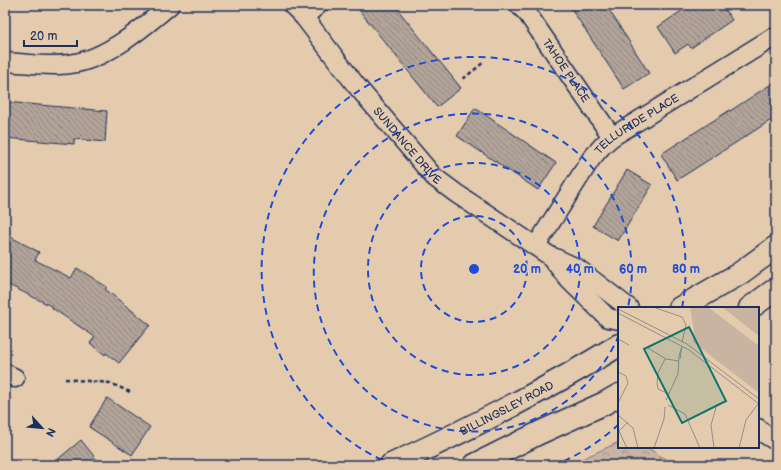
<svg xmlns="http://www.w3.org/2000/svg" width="781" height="470" font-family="'Balsamiq Sans',sans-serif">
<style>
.forest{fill:url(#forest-crowns);stroke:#727280}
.building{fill:url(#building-back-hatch);stroke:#1b2f5e}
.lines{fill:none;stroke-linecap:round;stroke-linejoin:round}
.street-casing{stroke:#1b2f5e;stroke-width:21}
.secondary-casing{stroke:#1b2f5e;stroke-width:25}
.path{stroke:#1b2f5e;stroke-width:2.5;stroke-dasharray:4 3;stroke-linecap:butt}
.street{stroke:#e5cbad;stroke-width:18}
.secondary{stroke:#e5cbad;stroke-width:22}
.ring{fill:none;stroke:#1d4ed8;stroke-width:2;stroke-dasharray:7 5}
.labels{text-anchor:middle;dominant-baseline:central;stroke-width:3;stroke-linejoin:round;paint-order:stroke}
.street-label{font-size:11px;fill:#1b2f5e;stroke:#e5cbad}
.inset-road{fill:none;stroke:#948d8d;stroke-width:1}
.view{fill:#0f766e;fill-opacity:0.15;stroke:#0f766e;stroke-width:2}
.inset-edge{fill:none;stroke:#1b2f5e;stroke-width:2}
.centre{fill:#1d4ed8;stroke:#e5cbad;stroke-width:2}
.ring-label{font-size:12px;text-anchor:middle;font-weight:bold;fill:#1d4ed8;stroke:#e5cbad;stroke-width:3;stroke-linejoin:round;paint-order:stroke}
</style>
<defs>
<pattern id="forest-crowns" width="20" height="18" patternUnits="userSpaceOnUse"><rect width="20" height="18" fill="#c8b4a1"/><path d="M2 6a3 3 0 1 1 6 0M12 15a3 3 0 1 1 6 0" fill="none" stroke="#a29386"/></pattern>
<pattern id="building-back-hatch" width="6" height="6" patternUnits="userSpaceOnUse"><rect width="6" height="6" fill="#b3a499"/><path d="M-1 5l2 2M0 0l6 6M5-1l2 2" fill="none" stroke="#918680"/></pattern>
</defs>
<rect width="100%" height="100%" fill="#e5cbad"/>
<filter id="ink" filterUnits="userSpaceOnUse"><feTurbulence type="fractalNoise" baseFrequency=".025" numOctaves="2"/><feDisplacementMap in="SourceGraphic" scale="8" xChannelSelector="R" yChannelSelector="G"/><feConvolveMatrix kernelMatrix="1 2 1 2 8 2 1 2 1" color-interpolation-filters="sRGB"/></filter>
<g filter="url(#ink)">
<polygon class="forest" points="619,442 619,447 646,447 675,465 569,465"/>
<g class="building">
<polygon points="355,5 394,5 461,88 437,107"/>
<polygon points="569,5 606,5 649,73 624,89"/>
<polygon points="690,5 722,5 732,20 691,48 688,44 675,53 658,27"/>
<polygon points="776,81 776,117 677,180 661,154 730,110 730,111"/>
<polygon points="5,102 107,111 105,142 74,139 74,144 5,138"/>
<polygon points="475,108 556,163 538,190 457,136"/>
<polygon points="627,170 652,185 618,241 593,226"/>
<polygon points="5,234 39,252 35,260 71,278 77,268 107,287 105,289 150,325 119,363 106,353 105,355 90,343 95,337 52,308 53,307 5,283"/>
<polygon points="107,398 150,427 132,455 89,427"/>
<polygon points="81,440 101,465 51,465"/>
</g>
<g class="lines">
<defs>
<g id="street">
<path id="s1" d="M292,5l12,12 51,67 79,93 23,17 93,62 19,24 39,38 11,2"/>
<path id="s2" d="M519,5l8,8 85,124"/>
<polyline points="304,17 318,5"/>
<path d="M5,62c21,1 44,5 65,2 35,-4 73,-36 100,-59"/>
<path id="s3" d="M536,246l55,-87 12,-14 9,-8 160,-99"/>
<polyline points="553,257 577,268 629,308"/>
<polyline points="5,373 15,378"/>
<polyline points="758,428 763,433 776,441"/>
</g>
<g id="secondary">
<polyline points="680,308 739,274 776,247"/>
<polyline points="750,308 776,289"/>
<path id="s4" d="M391,465c78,-36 155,-75 228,-120"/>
<polyline points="475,465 539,433 605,403 619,395"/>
</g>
</defs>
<use href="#street" class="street-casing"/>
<use href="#secondary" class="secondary-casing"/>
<g class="path">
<polyline points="463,79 484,62"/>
<polyline points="65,379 110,383 130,392"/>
</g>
<use href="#street" class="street"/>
<use href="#secondary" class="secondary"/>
</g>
</g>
<g class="ring">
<circle cx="474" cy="269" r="53"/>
<circle cx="474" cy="269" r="106"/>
<path d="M619 335A159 159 0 1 1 628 307"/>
<path d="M619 424A212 212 0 0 1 555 465M393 465A212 212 0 1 1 682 308"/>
</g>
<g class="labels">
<g class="street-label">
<text stroke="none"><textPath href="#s2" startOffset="81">TAHOE PLACE</textPath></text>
<text stroke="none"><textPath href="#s3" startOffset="161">TELLURIDE PLACE</textPath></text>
<text stroke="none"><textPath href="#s1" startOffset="182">SUNDANCE DRIVE</textPath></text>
<text stroke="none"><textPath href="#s4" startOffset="129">BILLINGSLEY ROAD</textPath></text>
</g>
</g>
<g transform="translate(618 307)">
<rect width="141" height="141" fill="#e5cbad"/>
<path d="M72,0h18l51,39v47l-66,-51 1,-11zM104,0h37v29z" fill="#c8b4a1"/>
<path class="inset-road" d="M35,0l29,10 4,8 -4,17M0,2l69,35 72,55M0,6l71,37 70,54M0,32l11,6M30,41l18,11 13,2M47,52l-7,14 -1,10 1,6 11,5M0,65l8,4 2,7 -10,20M48,93l12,-26 1,-18 3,-10 -2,13M50,98l17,9 15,34M0,108l15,13 5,20M1,124l8,17M0,125l10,-10M36,141l10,-29 1,-12M96,141l-3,-23 6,-21M121,141l7,-28 12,-16"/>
<path class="view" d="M71,20l37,74 -44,22 -38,-74z"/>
<rect width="141" height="141" class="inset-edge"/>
</g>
<circle cx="474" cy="269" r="6" class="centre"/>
<g class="ring-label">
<text x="527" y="273">20 m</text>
<text x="580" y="273">40 m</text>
<text x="633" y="273">60 m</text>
<text x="686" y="273">80 m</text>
</g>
<rect width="781" height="470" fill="none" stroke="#e5cbad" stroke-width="20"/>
<rect x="10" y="10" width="761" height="450" fill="none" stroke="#1b2f5e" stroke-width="1.5" filter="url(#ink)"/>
<g transform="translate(42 428) rotate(117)" stroke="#e5cbad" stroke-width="3" paint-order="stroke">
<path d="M0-3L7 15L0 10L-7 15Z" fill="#1b2f5e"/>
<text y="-6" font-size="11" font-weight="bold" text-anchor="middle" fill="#1b2f5e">N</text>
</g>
<path d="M24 40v6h53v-6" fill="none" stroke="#1b2f5e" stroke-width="2"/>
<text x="30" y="40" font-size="12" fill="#1b2f5e" stroke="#e5cbad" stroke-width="3" paint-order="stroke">20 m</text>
</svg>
